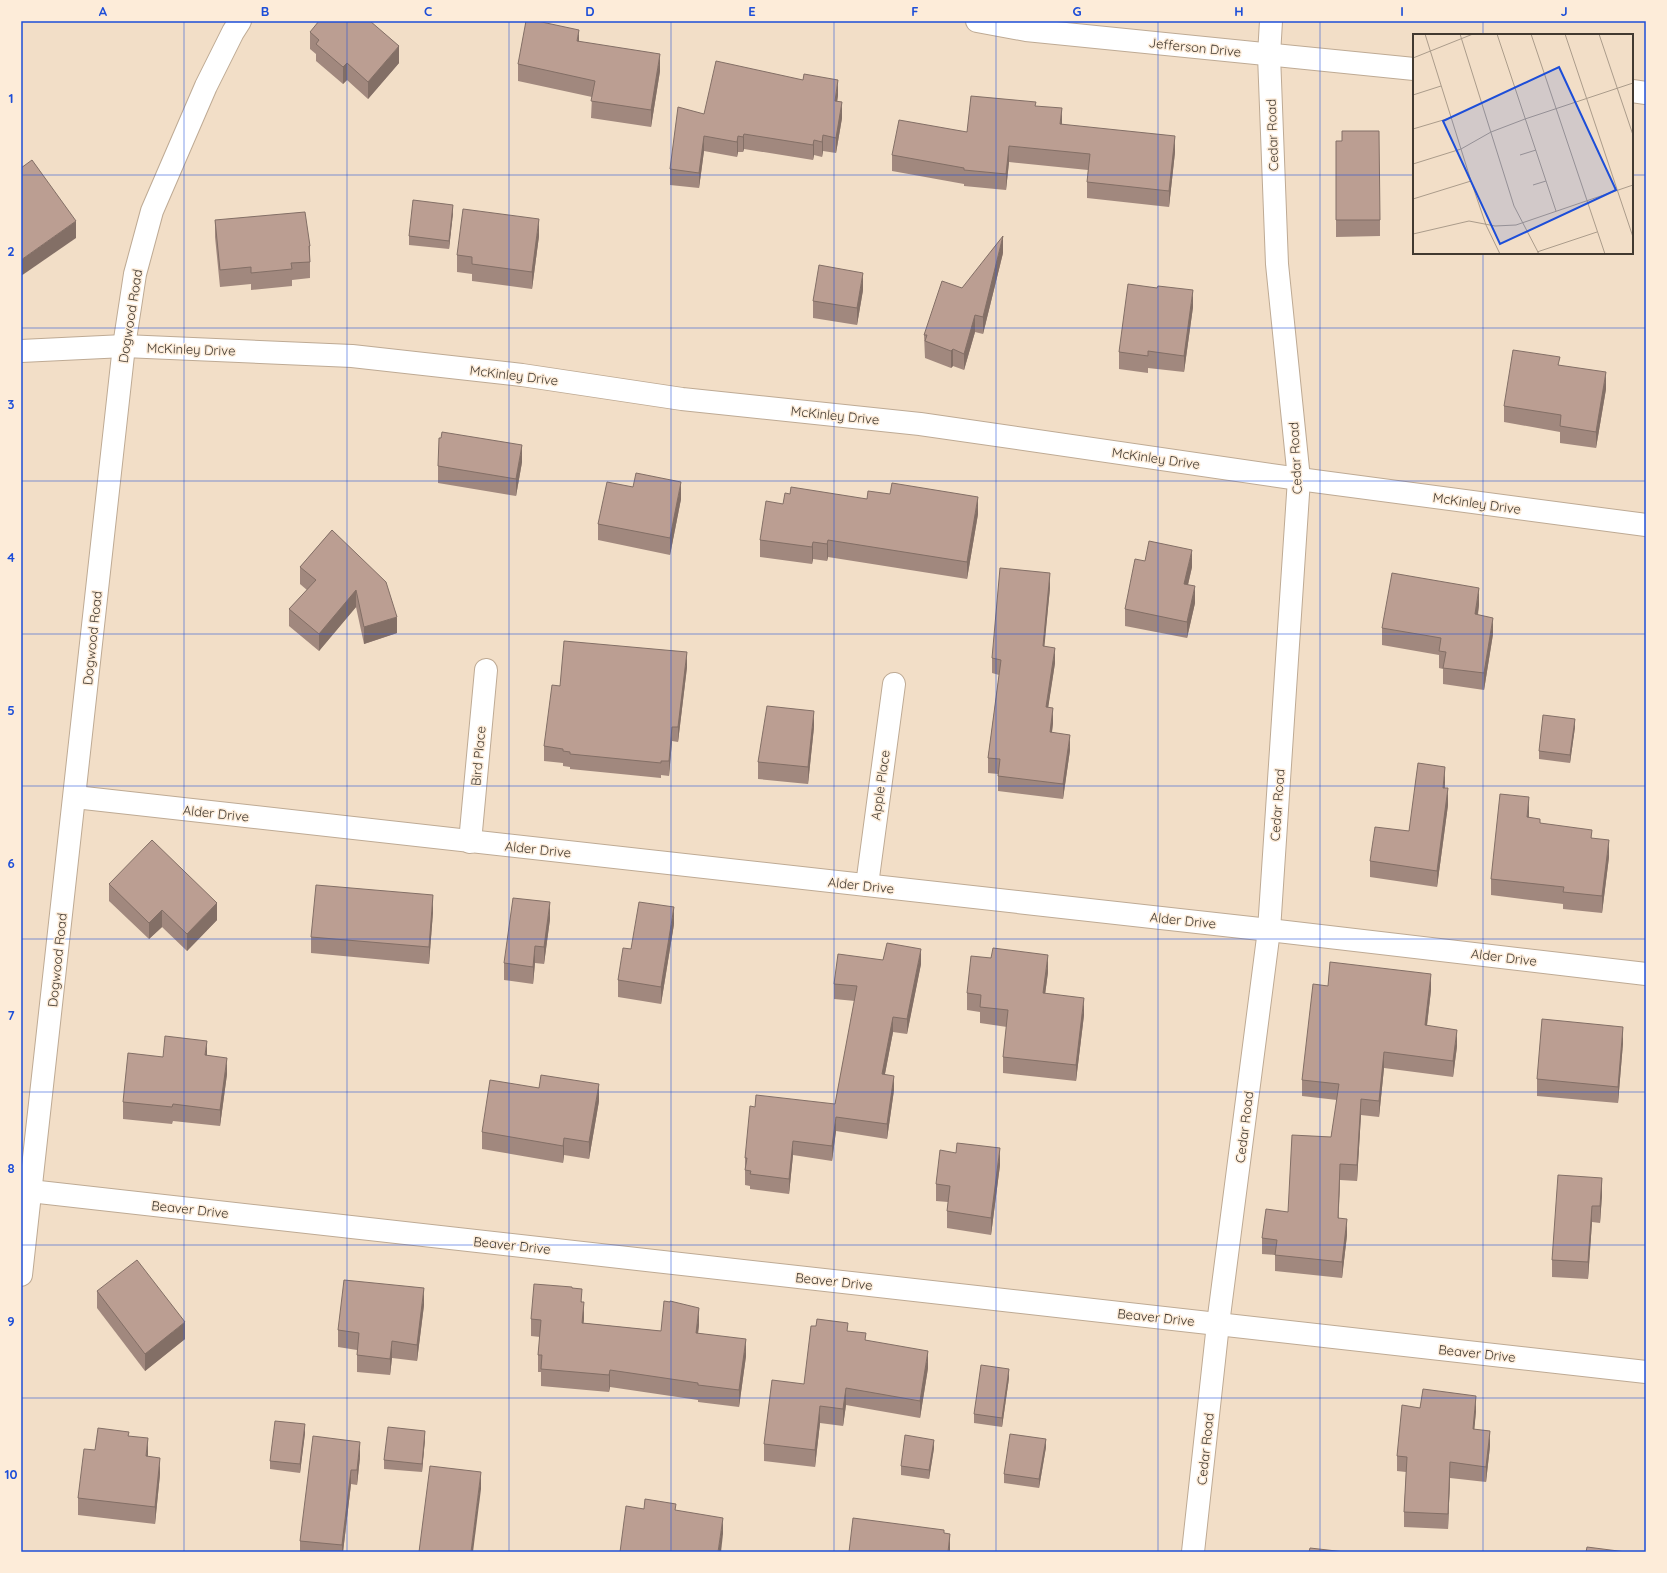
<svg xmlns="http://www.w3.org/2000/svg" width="1667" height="1573" font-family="Quicksand,sans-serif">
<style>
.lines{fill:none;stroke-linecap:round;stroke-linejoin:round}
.street-casing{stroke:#beaa94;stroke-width:24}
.street{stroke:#fff;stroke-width:22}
.wall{fill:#a1887e}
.shaded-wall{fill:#836f66}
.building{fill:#bb9e92;stroke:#836f66}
.grid{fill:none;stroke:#1d4ed8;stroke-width:1;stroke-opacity:0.55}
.labels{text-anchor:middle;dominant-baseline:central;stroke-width:3;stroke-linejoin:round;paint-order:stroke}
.street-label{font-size:13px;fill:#413930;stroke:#fdecd9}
.inset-road{fill:none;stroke:#ab9c8b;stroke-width:1}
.view{fill:#1d4ed8;fill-opacity:0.15;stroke:#1d4ed8;stroke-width:2}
.inset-edge{fill:none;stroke:#413930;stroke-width:2}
.neatline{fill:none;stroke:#1d4ed8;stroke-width:1.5}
.grid-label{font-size:13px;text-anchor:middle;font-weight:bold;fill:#1d4ed8}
</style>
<rect width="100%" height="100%" fill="#f2dec7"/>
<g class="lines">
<defs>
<g id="street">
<polyline points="977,21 1026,30 1414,69"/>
<polyline points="1632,91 1646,93"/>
<polyline points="21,351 124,346 352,356 522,375 682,399 920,424 1299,479 1646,525"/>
<polyline points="75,797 1269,930 1646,974"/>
<polyline points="470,842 486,670"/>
<polyline points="867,885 894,684"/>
<polyline points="21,1190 1646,1372"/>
<polyline points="21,1275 124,346 135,274 152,211 206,86 233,32 240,21"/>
<polyline points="1193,1552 1218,1324 1269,930 1299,479 1277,264 1269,55 1271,21"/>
</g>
</defs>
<use href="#street" class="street-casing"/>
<use href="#street" class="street"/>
</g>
<g class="wall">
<polygon points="310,32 399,63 368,99 347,80 343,84 316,61 316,54 310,49"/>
<polygon points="579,42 660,71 651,127 591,118 592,97 518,81 518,64"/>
<polygon points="838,95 837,102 842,118 836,153 823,151 822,157 814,155 813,160 744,149 743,152 738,152 737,157 704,151 699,188 670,185 670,169 704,114"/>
<polygon points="1036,106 1062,124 1175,152 1169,207 1087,198 1087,182 1088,170 1009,162 1006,190 964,186 964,184 892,171 892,155 967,132"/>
<polygon points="1336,141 1380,220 1380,236 1336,237"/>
<polygon points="453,213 449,249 409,245 409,236"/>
<polygon points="215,220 310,246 310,278 292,280 292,286 251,290 251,284 220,287 215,237"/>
<polygon points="539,236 532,289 472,281 472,274 457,272 457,255"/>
<polygon points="1003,253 983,334 975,332 964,370 953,366 951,368 925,358 924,335 962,288"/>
<polygon points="1157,288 1193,307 1184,372 1148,368 1148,373 1119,369 1119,352"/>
<polygon points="863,290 857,325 813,318 813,301"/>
<polygon points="1560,365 1606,389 1596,448 1560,443 1560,432 1504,422 1504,406"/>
<polygon points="522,462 516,496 438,483 438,466"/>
<polygon points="633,487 681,499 670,555 598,540 598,524"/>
<polygon points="867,499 978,514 967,579 828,557 827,561 813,559 812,564 760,557 760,540 783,504"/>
<polygon points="332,530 397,633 364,644 356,607 319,651 289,626 289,609 307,590 300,584 300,567"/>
<polygon points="1145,561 1192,567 1188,585 1195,603 1187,638 1125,626 1125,609"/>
<polygon points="1050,588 1044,646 1055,663 1048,707 1053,723 1052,732 1070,750 1063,799 998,791 998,774 988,773 988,758 999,675 992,673 992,658"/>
<polygon points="1479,605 1478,615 1493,634 1484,690 1443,684 1443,669 1439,668 1439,655 1382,645 1382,628"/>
<polygon points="687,667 678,742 672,741 669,776 661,775 661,778 570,769 570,767 563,766 563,763 544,761 544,746 560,686"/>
<polygon points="814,727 808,784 758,779 758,762"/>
<polygon points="1575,727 1570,763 1539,759 1539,751"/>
<polygon points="1445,783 1445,788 1448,805 1437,887 1370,877 1370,861 1409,831"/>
<polygon points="1529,814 1529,817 1540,823 1592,838 1609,857 1602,913 1563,909 1563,904 1491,895 1491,879"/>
<polygon points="109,884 217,920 187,951 162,927 149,939 109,901"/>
<polygon points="433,912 429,964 311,953 311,937"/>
<polygon points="550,919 544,964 535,963 533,984 504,980 504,963"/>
<polygon points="674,924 661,1004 618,997 618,980 631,949"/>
<polygon points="921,964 907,1034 893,1032 885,1074 894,1090 887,1139 836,1131 832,1161 793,1155 789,1194 750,1189 750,1186 745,1185 745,1158 755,1107 835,1104 855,1001 834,999 834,984"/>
<polygon points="1048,972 1045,994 1084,1015 1076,1081 1003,1073 1003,1057 1007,1027 980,1023 980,1012 967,1010 967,993"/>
<polygon points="1328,986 1431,990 1427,1026 1457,1046 1453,1077 1384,1068 1379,1117 1361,1115 1357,1181 1340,1180 1338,1218 1347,1235 1342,1278 1275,1271 1275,1255 1262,1254 1262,1238 1288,1212 1331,1137 1337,1100 1302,1096 1302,1080"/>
<polygon points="1623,1043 1618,1103 1537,1096 1537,1079"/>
<polygon points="207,1055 227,1074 220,1126 173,1121 172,1124 123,1119 123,1102 163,1057"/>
<polygon points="599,1101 589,1159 564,1155 563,1163 482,1149 482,1132"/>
<polygon points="956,1153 1000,1165 991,1235 947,1228 947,1211 948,1202 936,1201 936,1184"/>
<polygon points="1602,1178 1602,1195 1600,1223 1592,1222 1588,1279 1552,1277 1552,1260"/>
<polygon points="572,1288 582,1302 584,1319 583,1323 661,1331 699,1325 698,1333 746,1356 739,1407 698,1402 698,1400 610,1387 609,1392 541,1386 541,1372 538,1372 538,1355 540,1337 531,1336 531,1319"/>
<polygon points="97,1291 185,1339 145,1371 97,1308"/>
<polygon points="424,1305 417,1361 392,1358 390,1375 357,1372 357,1350 338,1347 338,1330"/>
<polygon points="848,1331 866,1340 928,1368 920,1418 846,1405 843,1426 820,1423 815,1467 764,1461 764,1444 804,1384"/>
<polygon points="1009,1378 1002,1427 974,1423 974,1414"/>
<polygon points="1420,1408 1476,1411 1474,1429 1490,1446 1486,1482 1450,1478 1448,1529 1404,1527 1404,1512 1406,1472 1397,1471 1397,1456"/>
<polygon points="305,1433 300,1473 270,1469 270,1461"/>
<polygon points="129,1436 147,1456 160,1474 155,1524 78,1515 78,1498 95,1450"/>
<polygon points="425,1439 422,1472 384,1469 384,1460"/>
<polygon points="1046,1447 1039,1488 1004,1483 1004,1474"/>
<polygon points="934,1448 929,1479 901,1475 901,1466"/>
<polygon points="360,1457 357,1485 351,1484 343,1552 300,1552 300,1541"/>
</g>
<g class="shaded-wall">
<polygon points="579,30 579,47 577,41"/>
<polygon points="399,46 399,63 368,99 368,82"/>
<polygon points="660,54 660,71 651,127 651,110"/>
<polygon points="347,63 347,80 343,84 343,67"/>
<polygon points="838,80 838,95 835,117 835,101"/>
<polygon points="842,102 842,118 836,153 836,138"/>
<polygon points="1062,108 1062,124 1060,124"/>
<polygon points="744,134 744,149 743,152 743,137"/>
<polygon points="823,135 823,151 822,157 822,142"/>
<polygon points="704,136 704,151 699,188 699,173"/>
<polygon points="738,136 738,152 737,157 737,142"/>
<polygon points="1175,136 1175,152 1169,207 1169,191"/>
<polygon points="814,140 814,155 813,160 813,145"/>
<polygon points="1009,146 1009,162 1006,190 1006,174"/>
<polygon points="453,205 453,213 449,249 449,241"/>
<polygon points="539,219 539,236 532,289 532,272"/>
<polygon points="76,221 76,238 21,276 21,260"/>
<polygon points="1003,236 1003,253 983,334 983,317"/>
<polygon points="863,273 863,290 857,325 857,308"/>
<polygon points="1193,290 1193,307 1184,372 1184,356"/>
<polygon points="975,315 975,332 964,370 964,354"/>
<polygon points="953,349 953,366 951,368 951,351"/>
<polygon points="1606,372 1606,389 1596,448 1596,432"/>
<polygon points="522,445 522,462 516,496 516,479"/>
<polygon points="681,482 681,499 670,555 670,538"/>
<polygon points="978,497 978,514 967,579 967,562"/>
<polygon points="828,540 828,557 827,561 827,544"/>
<polygon points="813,542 813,559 812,564 812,547"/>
<polygon points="1192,550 1192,567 1184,601 1184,584"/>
<polygon points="1050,573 1050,588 1043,661 1043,646"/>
<polygon points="1195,586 1195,603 1187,638 1187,622"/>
<polygon points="1479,588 1479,605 1475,631 1475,614"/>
<polygon points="356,590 356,607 319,651 319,634"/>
<polygon points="397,617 397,633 364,644 364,627"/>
<polygon points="1493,618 1493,634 1484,690 1484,673"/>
<polygon points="1055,648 1055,663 1046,722 1046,707"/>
<polygon points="687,652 687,667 678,742 678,727"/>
<polygon points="1053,708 1053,723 1050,747 1050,732"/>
<polygon points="814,711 814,727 808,784 808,767"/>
<polygon points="1575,719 1575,727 1570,763 1570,755"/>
<polygon points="672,727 672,741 669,776 669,761"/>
<polygon points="1070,735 1070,750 1063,799 1063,784"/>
<polygon points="1445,767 1445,783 1443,804 1443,788"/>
<polygon points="1448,788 1448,805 1437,887 1437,871"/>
<polygon points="1529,797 1529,814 1527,834 1527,817"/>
<polygon points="1609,840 1609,857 1602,913 1602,896"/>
<polygon points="433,895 433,912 429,964 429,947"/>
<polygon points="550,902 550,919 544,964 544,947"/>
<polygon points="217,903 217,920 187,951 187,934"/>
<polygon points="674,907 674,924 661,1004 661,987"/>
<polygon points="162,910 162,927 149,939 149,923"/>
<polygon points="535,946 535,963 533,984 533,967"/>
<polygon points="921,949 921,964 907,1034 907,1019"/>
<polygon points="1048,955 1048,972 1043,1010 1043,993"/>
<polygon points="1431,974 1431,990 1425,1041 1425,1025"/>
<polygon points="1084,998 1084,1015 1076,1081 1076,1065"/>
<polygon points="893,1017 893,1032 882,1089 882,1074"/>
<polygon points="1623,1027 1623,1043 1618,1103 1618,1087"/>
<polygon points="1457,1030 1457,1046 1453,1077 1453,1061"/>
<polygon points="207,1041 207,1058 205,1055"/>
<polygon points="1384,1052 1384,1068 1379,1117 1379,1101"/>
<polygon points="227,1058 227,1074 220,1126 220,1110"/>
<polygon points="894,1076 894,1090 887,1139 887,1124"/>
<polygon points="599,1084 599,1101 589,1159 589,1142"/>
<polygon points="1361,1099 1361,1115 1357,1181 1357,1165"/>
<polygon points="836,1117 836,1131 832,1161 832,1146"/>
<polygon points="564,1138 564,1155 563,1163 563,1146"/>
<polygon points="793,1141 793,1155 789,1194 789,1179"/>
<polygon points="1000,1148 1000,1165 991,1235 991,1218"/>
<polygon points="1340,1164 1340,1180 1338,1234 1338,1218"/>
<polygon points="1602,1178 1602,1195 1600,1223 1600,1206"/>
<polygon points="1592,1206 1592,1222 1588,1279 1588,1262"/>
<polygon points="1347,1219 1347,1235 1342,1278 1342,1262"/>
<polygon points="424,1288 424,1305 417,1361 417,1345"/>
<polygon points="584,1302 584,1319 582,1340 582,1323"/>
<polygon points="699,1308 699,1325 696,1350 696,1333"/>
<polygon points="185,1322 185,1339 145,1371 145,1354"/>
<polygon points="746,1339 746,1356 739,1407 739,1390"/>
<polygon points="392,1341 392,1358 390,1375 390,1359"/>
<polygon points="928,1351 928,1368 920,1418 920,1401"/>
<polygon points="1009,1369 1009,1378 1002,1427 1002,1418"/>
<polygon points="610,1370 610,1387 609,1392 609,1375"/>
<polygon points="846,1388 846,1405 843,1426 843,1409"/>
<polygon points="1476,1396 1476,1411 1473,1445 1473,1429"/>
<polygon points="820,1406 820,1423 815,1467 815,1450"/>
<polygon points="305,1424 305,1433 300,1473 300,1464"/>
<polygon points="425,1431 425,1439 422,1472 422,1464"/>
<polygon points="1490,1431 1490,1446 1486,1482 1486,1467"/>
<polygon points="148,1438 148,1455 146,1473 146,1456"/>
<polygon points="1046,1439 1046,1447 1039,1488 1039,1479"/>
<polygon points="934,1440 934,1448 929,1479 929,1470"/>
<polygon points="360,1442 360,1457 357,1485 357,1470"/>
<polygon points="160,1458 160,1474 155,1524 155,1507"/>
<polygon points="1450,1462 1450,1478 1448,1529 1448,1514"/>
<polygon points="351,1470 351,1484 343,1552 342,1552 342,1545"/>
<polygon points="481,1472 481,1489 473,1552 471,1552"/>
<polygon points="723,1518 723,1534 721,1552 718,1552"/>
<polygon points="950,1534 950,1552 948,1552"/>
</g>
<g class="building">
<polygon points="319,21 370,21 399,46 368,82 347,63 343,67 316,44 319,40 310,32"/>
<polygon points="526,21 537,21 579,30 577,41 660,54 651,110 591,101 595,81 518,64"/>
<polygon points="716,61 803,80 804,74 838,80 835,101 842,102 836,138 823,135 822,142 814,140 813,145 744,134 743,137 738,136 737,142 704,136 699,173 670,169 678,107 704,114"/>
<polygon points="971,96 1036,102 1035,106 1062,108 1060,124 1175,136 1169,191 1087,182 1090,154 1009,146 1006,174 964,170 964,168 892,155 899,120 967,132"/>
<polygon points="1342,131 1379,131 1380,220 1336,220 1336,141 1342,141"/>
<polygon points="32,160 76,221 21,260 21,168"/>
<polygon points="413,200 453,205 449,241 409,236"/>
<polygon points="463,209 539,219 532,272 472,264 472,257 457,255"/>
<polygon points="305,212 310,246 309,246 310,262 291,263 292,269 251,273 251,267 220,270 215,220"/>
<polygon points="1003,236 983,317 975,315 964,354 953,349 951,351 925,341 927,335 924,335 942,281 962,288"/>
<polygon points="819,265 863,273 857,308 813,301"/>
<polygon points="1128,284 1157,288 1158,286 1193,290 1184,356 1148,351 1148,356 1119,352"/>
<polygon points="1513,350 1560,357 1558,365 1606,372 1596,432 1560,426 1561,415 1504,406"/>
<polygon points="442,432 522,445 516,479 438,466 439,438 441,438"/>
<polygon points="636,473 681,482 670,538 598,524 607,482 633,487"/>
<polygon points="892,483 978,497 967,562 828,540 827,544 813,542 812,547 760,540 766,501 783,504 785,493 790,494 791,487 867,499 868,491 890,494"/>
<polygon points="332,530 386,582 397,617 364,627 356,590 319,634 289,609 316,580 300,567"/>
<polygon points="1149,541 1192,550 1184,584 1195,586 1187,622 1125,609 1135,559 1145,561"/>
<polygon points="1000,568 1050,573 1043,646 1055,648 1046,707 1053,708 1050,732 1070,735 1063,784 998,776 1000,759 988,758 1001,660 992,658"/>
<polygon points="1392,573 1479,588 1475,614 1493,618 1484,673 1443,668 1446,652 1439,651 1441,638 1382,628"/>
<polygon points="564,641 687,652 678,727 672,727 669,761 661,761 661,763 570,754 570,752 563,751 563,749 544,746 552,685 560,686"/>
<polygon points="767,706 814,711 808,767 758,762"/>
<polygon points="1543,715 1575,719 1570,755 1539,751"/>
<polygon points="1418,763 1445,767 1443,788 1448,788 1437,871 1370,861 1375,827 1409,831"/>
<polygon points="1500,794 1529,797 1527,817 1540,819 1540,823 1592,830 1591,838 1609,840 1602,896 1563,892 1564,887 1491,879"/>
<polygon points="152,840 217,903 187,934 162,910 149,923 109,884"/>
<polygon points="316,885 433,895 429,947 311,937"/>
<polygon points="513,898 550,902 544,947 535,946 533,967 504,963"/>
<polygon points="639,902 674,907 661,987 618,980 623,948 631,949"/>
<polygon points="887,943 921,949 907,1019 893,1017 882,1074 894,1076 887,1124 836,1117 832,1146 793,1141 789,1179 750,1174 751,1171 745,1170 747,1158 745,1158 750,1106 755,1107 756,1095 835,1104 857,986 834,984 838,954 883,960"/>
<polygon points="993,948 1048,955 1043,993 1084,998 1076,1065 1003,1057 1008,1010 980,1007 981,995 967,993 971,956 991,958"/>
<polygon points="1330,962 1431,974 1425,1025 1457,1030 1453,1061 1384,1052 1379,1101 1361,1099 1357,1165 1340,1164 1338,1218 1347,1219 1342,1262 1275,1255 1277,1240 1262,1238 1266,1209 1288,1212 1292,1135 1331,1137 1339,1084 1302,1080 1313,984 1328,986"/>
<polygon points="1542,1019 1623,1027 1618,1087 1537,1079"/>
<polygon points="165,1036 207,1041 205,1055 227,1058 220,1110 173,1104 172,1107 123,1102 128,1053 163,1057"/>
<polygon points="541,1075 599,1084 589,1142 564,1138 563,1146 482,1132 490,1080 539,1088"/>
<polygon points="957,1143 1000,1148 991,1218 947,1211 950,1186 936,1184 940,1150 956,1153"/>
<polygon points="1558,1175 1602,1178 1600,1206 1592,1206 1588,1262 1552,1260"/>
<polygon points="137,1260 185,1322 145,1354 97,1291"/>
<polygon points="344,1280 424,1288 417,1345 392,1341 390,1359 357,1355 359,1333 338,1330"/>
<polygon points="534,1284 572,1287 572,1288 582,1289 581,1302 584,1302 582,1323 661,1331 664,1301 670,1302 670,1301 699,1308 696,1333 746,1339 739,1390 698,1385 698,1383 610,1370 609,1375 541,1369 542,1355 538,1355 541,1320 531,1319"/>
<polygon points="817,1319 848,1323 847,1331 866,1333 865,1340 928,1351 920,1401 846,1388 843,1409 820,1406 815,1450 764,1444 772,1380 804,1384 811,1326 816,1326"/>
<polygon points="981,1365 1009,1369 1002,1418 974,1414"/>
<polygon points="1423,1389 1476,1396 1473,1429 1490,1431 1486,1467 1450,1462 1448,1514 1404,1512 1407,1457 1397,1456 1402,1405 1420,1408"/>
<polygon points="275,1421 305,1424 300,1464 270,1461"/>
<polygon points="388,1427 425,1431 422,1464 384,1460"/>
<polygon points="98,1428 129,1432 128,1436 148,1438 146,1456 160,1458 155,1507 78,1498 84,1449 95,1450"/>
<polygon points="1010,1434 1046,1439 1039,1479 1004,1474"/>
<polygon points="905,1435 934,1440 929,1470 901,1466"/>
<polygon points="313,1436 360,1442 357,1470 351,1470 342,1545 300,1541"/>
<polygon points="430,1466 481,1472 471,1552 419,1552"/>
<polygon points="645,1499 676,1504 675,1510 723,1518 718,1552 620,1552 626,1506 644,1509"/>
<polygon points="853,1518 944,1530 944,1533 950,1534 948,1552 849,1552"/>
<polygon points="1587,1547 1626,1552 1586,1552"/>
<polygon points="1310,1548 1345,1552 1309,1552"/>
</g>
<path class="grid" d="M184,21v1531M347,21v1531M509,21v1531M671,21v1531M834,21v1531M996,21v1531M1158,21v1531M1320,21v1531M1483,21v14M21,175h1393M1632,175h14M1483,253v1299M21,328h1625M21,481h1625M21,634h1625M21,786h1625M21,939h1625M21,1092h1625M21,1245h1625M21,1398h1625"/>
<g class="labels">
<g class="street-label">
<text transform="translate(1195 47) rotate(6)">Jefferson Drive</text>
<text transform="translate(1272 135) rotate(-92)">Cedar Road</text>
<text transform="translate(130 316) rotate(-81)">Dogwood Road</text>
<text transform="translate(191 349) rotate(2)">McKinley Drive</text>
<text transform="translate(514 375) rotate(7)">McKinley Drive</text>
<text transform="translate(835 415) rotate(6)">McKinley Drive</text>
<text transform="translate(1156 458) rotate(8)">McKinley Drive</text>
<text transform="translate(1295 458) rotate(-93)">Cedar Road</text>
<text transform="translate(1477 503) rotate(8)">McKinley Drive</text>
<text transform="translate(92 638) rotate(-84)">Dogwood Road</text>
<text transform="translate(478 756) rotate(-85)">Bird Place</text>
<text transform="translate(880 785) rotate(-82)">Apple Place</text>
<text transform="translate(1277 805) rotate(-86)">Cedar Road</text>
<text transform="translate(216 813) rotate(6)">Alder Drive</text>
<text transform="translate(538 849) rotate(6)">Alder Drive</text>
<text transform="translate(861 885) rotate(6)">Alder Drive</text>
<text transform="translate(1183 920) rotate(6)">Alder Drive</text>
<text transform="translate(1504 957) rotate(7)">Alder Drive</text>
<text transform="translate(57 960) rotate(-84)">Dogwood Road</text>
<text transform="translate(1244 1127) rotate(-83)">Cedar Road</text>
<text transform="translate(190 1209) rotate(6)">Beaver Drive</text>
<text transform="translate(512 1245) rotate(6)">Beaver Drive</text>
<text transform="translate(834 1281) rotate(6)">Beaver Drive</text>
<text transform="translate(1156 1317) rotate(6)">Beaver Drive</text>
<text transform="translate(1477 1353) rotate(6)">Beaver Drive</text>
<text transform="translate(1205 1449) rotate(-84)">Cedar Road</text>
</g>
</g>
<g transform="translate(1413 34)">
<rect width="220" height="220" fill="#f2dec7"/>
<path class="inset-road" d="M12,0l46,147 15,44 14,29M47,0l54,172 25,48M84,0l59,177M118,0l74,220M152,0l68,203M186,0l34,101M0,24l60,-24M0,61l28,-9M0,95l37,-11M107,121l16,-5M0,130l48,-15 30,-17 34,-13 108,-36M120,151l13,-4M0,165l58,-18M0,200l56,-13 26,5 21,-1 117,-40M124,218l60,-20"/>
<path class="view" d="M146,33l57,123 -116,54 -57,-123z"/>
<rect width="220" height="220" class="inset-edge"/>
</g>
<rect width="1667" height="1573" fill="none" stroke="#fdecd9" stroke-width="44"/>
<rect x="22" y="22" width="1623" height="1529" class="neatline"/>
<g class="grid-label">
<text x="103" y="16">A</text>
<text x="265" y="16">B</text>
<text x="428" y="16">C</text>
<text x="590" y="16">D</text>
<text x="752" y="16">E</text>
<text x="915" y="16">F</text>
<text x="1077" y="16">G</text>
<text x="1239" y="16">H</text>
<text x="1402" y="16">I</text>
<text x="1564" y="16">J</text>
<text x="11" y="103">1</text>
<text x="11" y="256">2</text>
<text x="11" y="409">3</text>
<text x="11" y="562">4</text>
<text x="11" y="715">5</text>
<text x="11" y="868">6</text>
<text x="11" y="1020">7</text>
<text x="11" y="1173">8</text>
<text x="11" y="1326">9</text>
<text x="11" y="1479">10</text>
</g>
</svg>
